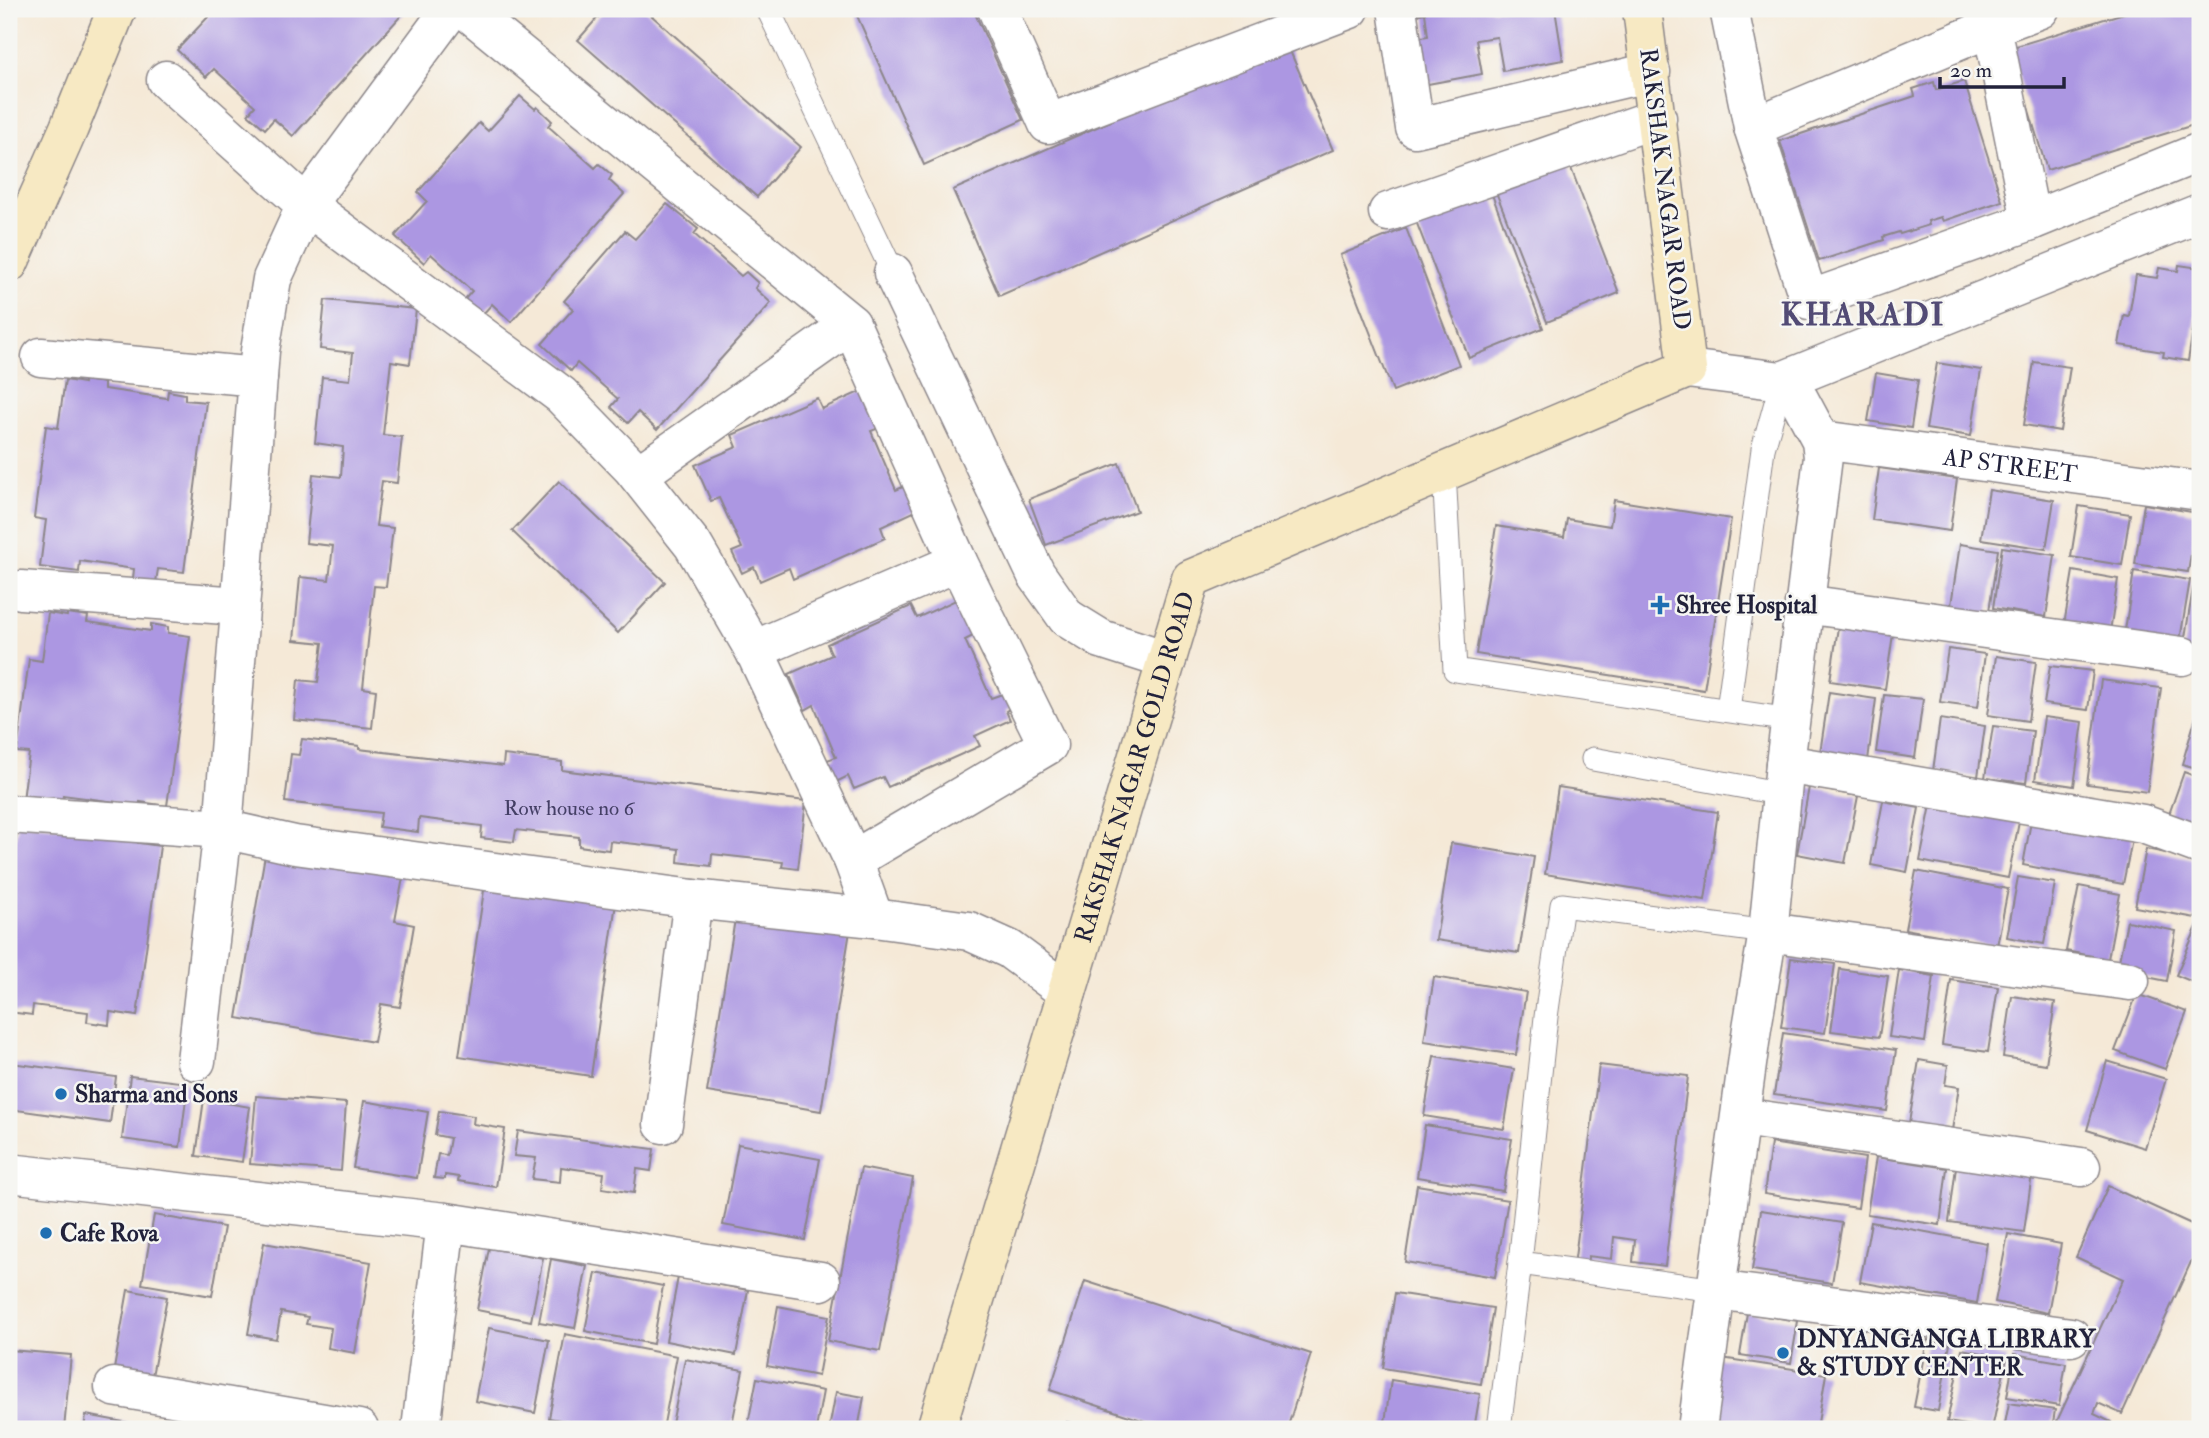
<svg xmlns="http://www.w3.org/2000/svg" width="2209" height="1438" font-family="'IM FELL Double Pica',serif">
<style>
.building{fill:#ac97e2}
.lines{fill:none;stroke-linecap:round;stroke-linejoin:round}
.lane-casing{stroke:#8c8689;stroke-width:25}
.street-casing{stroke:#8c8689;stroke-width:41}
.secondary-casing{stroke:#8c8689;stroke-width:41}
.lane{stroke:#fff;stroke-width:23}
.street{stroke:#fff;stroke-width:38}
.secondary{stroke:#f7e9c3;stroke-width:38}
.poi-dot{fill:#1f6fb2;stroke:#f6f6f2;stroke-width:2.5}
.labels{text-anchor:middle;dominant-baseline:central;stroke-width:5;stroke-linejoin:round;paint-order:stroke}
.number-label{font-size:21px;fill:#443f65}
.street-label{font-size:24px;fill:#22223b;stroke:#f6f6f2}
.poi-label{font-size:24px;font-weight:bold;fill:#22223b;stroke:#f6f6f2;text-anchor:start}
.district-label{font-size:32px;font-weight:bold;letter-spacing:2px;fill:#524b75;stroke:#f6f6f2}
</style>
<rect width="100%" height="100%" fill="#f6f6f2"/>
<filter id="ink" filterUnits="userSpaceOnUse"><feTurbulence type="fractalNoise" baseFrequency=".0143" numOctaves="2"/><feDisplacementMap in="SourceGraphic" scale="14" xChannelSelector="R" yChannelSelector="G"/><feConvolveMatrix kernelMatrix="1 2 1 2 8 2 1 2 1" color-interpolation-filters="sRGB"/></filter>
<filter id="wash" filterUnits="userSpaceOnUse"><feTurbulence type="fractalNoise" baseFrequency=".00686" numOctaves="4" result="noise"/><feDisplacementMap in="SourceGraphic" scale="28" xChannelSelector="R" yChannelSelector="G"/><feGaussianBlur stdDeviation="1.57" result="paint"/><feColorMatrix in="noise" values="0 0 0 0 0 0 0 0 0 0 0 0 0 0 0 0 0 1.4 0 .05"/><feComposite in="paint" operator="in"/></filter>
<g filter="url(#wash)">
<rect width="100%" height="100%" fill="#f5e9d7"/>
<g id="blocks">
<g class="building">
<polygon points="202,9 407,9 293,136 274,119 265,129 248,114 255,106 214,69 206,77 177,50 209,16"/>
<polygon points="605,9 644,9 801,147 757,197 578,40"/>
<polygon points="854,9 973,9 1023,120 924,165"/>
<polygon points="1408,9 1555,9 1563,60 1503,71 1497,37 1476,40 1482,74 1417,86 1409,39 1428,36 1425,13 1410,16"/>
<polygon points="2137,9 2199,9 2200,123 2047,170 2010,48"/>
<polygon points="1287,44 1333,150 999,296 953,190"/>
<polygon points="1964,81 2002,201 1943,221 1941,217 1928,221 1929,225 1900,234 1899,232 1883,237 1884,240 1819,261 1780,141 1915,96 1913,89 1934,82 1936,90"/>
<polygon points="520,96 535,109 537,107 552,121 548,126 595,168 599,164 612,175 609,180 624,194 511,322 492,304 482,315 465,299 472,291 431,254 424,263 395,236 427,201 418,192 479,123 488,131"/>
<polygon points="1569,163 1619,293 1547,322 1496,192"/>
<polygon points="1491,192 1543,328 1469,358 1416,221"/>
<polygon points="667,204 698,229 694,234 741,276 746,272 758,283 755,288 771,303 657,430 638,412 628,423 611,407 618,399 577,363 571,371 542,344 573,309 564,301 625,231 635,239"/>
<polygon points="1406,228 1459,365 1393,391 1340,255"/>
<polygon points="2179,265 2200,268 2200,285 2188,361 2163,357 2164,352 2119,345 2124,315 2129,316 2136,275 2157,278 2159,268 2178,271"/>
<polygon points="325,300 416,309 410,364 391,361 383,435 402,437 397,483 382,481 376,526 393,528 386,587 374,586 363,688 376,690 372,728 294,720 298,680 318,682 323,643 294,640 300,577 329,580 333,546 306,543 313,474 341,477 343,447 315,443 322,377 350,380 353,353 320,349"/>
<polygon points="2034,362 2070,367 2060,431 2024,425"/>
<polygon points="1937,363 1981,370 1971,436 1926,429"/>
<polygon points="1876,373 1918,380 1911,428 1868,421"/>
<polygon points="65,380 84,383 84,380 104,383 104,389 167,398 168,391 185,394 185,400 206,402 184,572 158,569 156,582 133,579 134,569 80,561 79,572 40,567 46,520 34,518 46,426 58,428"/>
<polygon points="866,389 884,426 871,431 896,490 910,484 916,511 881,527 885,538 793,579 789,568 760,581 754,567 742,573 732,552 742,548 719,498 711,501 695,465 737,447 732,435 817,398 822,409"/>
<polygon points="1119,463 1137,511 1046,545 1029,499"/>
<polygon points="1879,468 1957,479 1950,531 1872,520"/>
<polygon points="559,481 665,582 618,633 512,531"/>
<polygon points="1989,490 2054,500 2046,549 1981,539"/>
<polygon points="1614,500 1731,519 1704,690 1476,654 1496,526 1564,537 1567,519 1610,526"/>
<polygon points="2144,504 2198,513 2188,572 2135,564"/>
<polygon points="2079,506 2130,514 2122,565 2071,557"/>
<polygon points="1960,544 1998,550 1988,618 1950,612"/>
<polygon points="2002,547 2055,555 2046,617 1993,608"/>
<polygon points="2073,571 2118,579 2109,638 2063,631"/>
<polygon points="2134,571 2190,580 2179,646 2124,637"/>
<polygon points="2193,588 2200,590 2200,653 2183,650"/>
<polygon points="960,598 979,633 965,640 991,698 1005,693 1011,708 1006,711 1010,720 975,736 980,746 888,787 883,777 854,789 848,776 836,782 827,760 836,757 814,705 805,710 789,674 832,655 827,644 911,606 917,618"/>
<polygon points="48,613 67,616 67,613 88,616 87,622 151,631 151,624 168,627 168,633 190,636 167,806 140,802 139,815 116,812 117,802 63,795 62,805 23,800 29,753 17,752 29,659 42,661"/>
<polygon points="1838,627 1893,634 1885,689 1830,681"/>
<polygon points="1948,649 1985,654 1978,707 1940,702"/>
<polygon points="1996,656 2036,662 2028,721 1988,715"/>
<polygon points="2050,666 2093,671 2088,710 2044,704"/>
<polygon points="2101,680 2161,688 2147,792 2087,784"/>
<polygon points="1829,692 1876,699 1868,760 1820,753"/>
<polygon points="1884,695 1923,699 1915,758 1876,752"/>
<polygon points="2200,703 2200,769 2182,764"/>
<polygon points="2044,717 2083,722 2074,786 2035,780"/>
<polygon points="1940,719 1985,726 1978,777 1933,771"/>
<polygon points="1993,726 2033,731 2026,783 1985,778"/>
<polygon points="302,739 359,746 359,749 503,766 504,755 562,762 562,770 806,801 798,869 782,867 783,862 712,854 711,866 678,862 679,849 610,841 609,850 579,846 579,837 516,830 514,842 481,838 482,826 419,818 418,832 379,827 381,813 285,802 291,754 299,755"/>
<polygon points="2184,772 2200,778 2200,831 2167,820"/>
<polygon points="1558,787 1718,812 1705,900 1545,874"/>
<polygon points="1809,787 1858,796 1845,863 1797,854"/>
<polygon points="1883,801 1919,808 1907,872 1871,865"/>
<polygon points="1931,805 2019,822 2008,878 1920,861"/>
<polygon points="2032,816 2133,835 2123,884 2023,865"/>
<polygon points="18,823 138,837 138,843 160,846 137,1016 110,1012 109,1025 87,1022 88,1012 33,1005 32,1015 9,1012 9,871 11,871"/>
<polygon points="1451,843 1534,857 1519,953 1436,940"/>
<polygon points="266,849 404,872 395,921 414,925 400,1007 381,1004 374,1042 237,1018"/>
<polygon points="2146,849 2200,860 2200,896 2196,918 2135,907"/>
<polygon points="1916,871 2008,889 1997,946 1905,929"/>
<polygon points="486,877 617,896 591,1076 459,1056"/>
<polygon points="2018,877 2055,883 2044,944 2007,937"/>
<polygon points="2079,886 2120,894 2108,959 2066,951"/>
<polygon points="736,913 850,931 821,1111 707,1092"/>
<polygon points="2200,920 2200,985 2176,975"/>
<polygon points="2127,921 2176,931 2167,981 2117,971"/>
<polygon points="1791,958 1835,964 1825,1033 1781,1027"/>
<polygon points="1840,969 1888,976 1879,1037 1831,1031"/>
<polygon points="1899,970 1934,976 1925,1042 1889,1037"/>
<polygon points="1434,977 1526,992 1516,1055 1424,1041"/>
<polygon points="1951,980 1998,987 1988,1052 1942,1045"/>
<polygon points="2137,994 2187,1012 2165,1069 2115,1051"/>
<polygon points="2012,996 2055,1002 2046,1064 2003,1057"/>
<polygon points="1783,1033 1896,1050 1887,1111 1774,1095"/>
<polygon points="1434,1056 1514,1069 1504,1129 1424,1116"/>
<polygon points="1919,1060 1948,1065 1945,1085 1959,1087 1952,1130 1909,1123"/>
<polygon points="2107,1061 2166,1079 2145,1148 2087,1130"/>
<polygon points="11,1063 116,1077 110,1123 9,1109"/>
<polygon points="1599,1065 1688,1076 1665,1266 1633,1262 1635,1240 1614,1237 1612,1259 1588,1256 1587,1268 1574,1266"/>
<polygon points="130,1076 188,1083 180,1147 122,1139"/>
<polygon points="256,1096 346,1103 341,1171 250,1164"/>
<polygon points="204,1099 250,1107 242,1162 196,1156"/>
<polygon points="364,1101 428,1112 417,1178 353,1168"/>
<polygon points="439,1111 474,1116 473,1124 505,1129 496,1187 458,1181 459,1177 445,1175 445,1179 434,1178 438,1154 447,1155 450,1138 435,1135"/>
<polygon points="1425,1125 1512,1139 1503,1191 1417,1177"/>
<polygon points="518,1131 654,1149 651,1171 637,1169 634,1193 602,1188 604,1173 561,1167 560,1182 532,1179 536,1158 514,1156"/>
<polygon points="1771,1143 1865,1158 1858,1208 1764,1194"/>
<polygon points="738,1144 820,1159 805,1240 723,1225"/>
<polygon points="1876,1157 1947,1168 1940,1225 1867,1214"/>
<polygon points="2033,1166 2024,1232 1949,1222 1956,1167"/>
<polygon points="861,1168 913,1178 880,1351 828,1341"/>
<polygon points="1417,1185 1508,1200 1495,1277 1405,1262"/>
<polygon points="2108,1186 2200,1228 2200,1242 2122,1414 2098,1403 2094,1414 2111,1422 2108,1429 2076,1429 2057,1421 2123,1279 2076,1257"/>
<polygon points="1761,1210 1842,1223 1832,1283 1752,1270"/>
<polygon points="154,1215 224,1227 212,1296 142,1284"/>
<polygon points="1871,1222 1987,1243 1977,1303 1860,1282"/>
<polygon points="2008,1234 2061,1244 2048,1313 1995,1302"/>
<polygon points="264,1243 371,1262 355,1353 328,1348 331,1328 306,1324 308,1317 281,1312 276,1339 248,1334"/>
<polygon points="489,1248 543,1258 531,1321 477,1310"/>
<polygon points="551,1259 587,1266 575,1328 539,1322"/>
<polygon points="596,1273 663,1286 653,1344 585,1331"/>
<polygon points="678,1277 748,1290 736,1355 666,1341"/>
<polygon points="1085,1281 1311,1354 1287,1429 1169,1429 1050,1390"/>
<polygon points="128,1290 167,1297 152,1376 114,1369"/>
<polygon points="1395,1293 1493,1308 1481,1384 1383,1368"/>
<polygon points="778,1306 829,1316 818,1376 767,1366"/>
<polygon points="1747,1313 1798,1321 1791,1363 1740,1355"/>
<polygon points="489,1328 549,1340 535,1413 475,1401"/>
<polygon points="565,1334 677,1356 663,1429 610,1429 549,1418"/>
<polygon points="1927,1340 1950,1344 1938,1411 1914,1407"/>
<polygon points="1962,1349 2007,1358 1992,1429 1947,1422"/>
<polygon points="9,1350 71,1355 64,1429 9,1429"/>
<polygon points="2014,1354 2066,1363 2059,1406 2007,1397"/>
<polygon points="1715,1357 1826,1374 1817,1429 1755,1429 1705,1421"/>
<polygon points="685,1359 743,1370 731,1429 671,1429"/>
<polygon points="757,1378 823,1391 816,1429 747,1429"/>
<polygon points="1391,1380 1480,1394 1474,1429 1384,1429"/>
<polygon points="836,1392 864,1397 858,1429 829,1429"/>
<polygon points="2009,1403 2055,1410 2052,1429 2004,1429"/>
<polygon points="86,1415 156,1428 156,1429 84,1429"/>
<polygon points="171,1418 216,1425 215,1429 169,1429"/>
<polygon points="1067,1422 1091,1428 1091,1429 1065,1429"/>
</g>
</g>
</g>
<g filter="url(#ink)">
<use href="#blocks" fill-opacity="0" stroke="#8c8689" stroke-width="2"/>
<g class="lines">
<defs>
<g id="lane">
<polyline points="768,9 893,273"/>
<polyline points="1444,472 1455,670 1791,720"/>
<polyline points="1728,710 1763,449 1782,381"/>
<polyline points="1593,759 1783,794"/>
<polyline points="1716,1290 1520,1263 1546,1017 1562,905 1768,932"/>
<polyline points="1499,1429 1520,1263"/>
</g>
<g id="street">
<polyline points="465,9 851,324 958,562 754,650"/>
<polyline points="997,9 1048,124 1350,9"/>
<polyline points="1397,9 1415,128 1651,72"/>
<polyline points="1729,9 1753,127 1809,300 2031,221 2200,152"/>
<polyline points="1992,27 2031,221"/>
<polyline points="166,80 306,205 561,395 632,468 693,545 754,650 853,860 874,918"/>
<polyline points="1753,127 1992,27 2040,9"/>
<polyline points="1388,212 1657,118"/>
<polyline points="893,273 1036,574 1067,618 1101,639 1167,660"/>
<polyline points="41,357 258,377"/>
<polyline points="1687,369 1782,381 1799,399 1821,440 1823,457 1785,764 1768,932 1752,1028 1697,1429"/>
<polyline points="1782,381 2200,213"/>
<path id="s1" d="M1821,440l379,51"/>
<polyline points="638,475 851,324"/>
<polyline points="21,590 240,606"/>
<polyline points="1804,604 2182,656"/>
<polyline points="1785,764 2143,824 2200,845"/>
<polyline points="9,814 223,829 295,845 693,899 874,918 969,931 1009,949 1067,992"/>
<polyline points="853,860 1048,745 958,562"/>
<polyline points="1768,932 2130,981"/>
<polyline points="196,1061 223,829 260,351 272,279 306,205 451,9"/>
<polyline points="1741,1117 2081,1167"/>
<polyline points="663,1124 693,899"/>
<polyline points="9,1173 446,1222 821,1281"/>
<polyline points="1716,1290 2071,1337"/>
<polyline points="114,1387 359,1429"/>
<polyline points="421,1429 446,1222"/>
</g>
<g id="secondary">
<polyline points="9,263 69,128 117,9"/>
<path id="s2" d="M936,1429l255,-850 496,-210 -45,-360"/>
</g>
</defs>
<use href="#lane" class="lane-casing"/>
<use href="#street" class="street-casing"/>
<use href="#secondary" class="secondary-casing"/>
<use href="#lane" class="lane"/>
<use href="#street" class="street"/>
<use href="#secondary" class="secondary"/>
</g>
</g>
<g class="poi-dot">
<path d="M1656.5 594.5h7v7h7v7h-7v7h-7v-7h-7v-7h7z"/>
<circle cx="61" cy="1094" r="7"/>
<circle cx="46" cy="1233" r="7"/>
<circle cx="1783" cy="1353" r="7"/>
</g>
<g class="labels">
<g class="number-label">
<text x="569" y="808">Row house no 6</text>
</g>
<g class="street-label">
<text transform="translate(1665 189) rotate(83)">RAKSHAK NAGAR ROAD</text>
<text stroke="none"><textPath href="#s1" startOffset="191">AP STREET</textPath></text>
<text stroke="none"><textPath href="#s2" startOffset="691">RAKSHAK NAGAR GOLD ROAD</textPath></text>
</g>
<g class="poi-label">
<text x="1676" y="605">Shree Hospital</text>
<text x="75" y="1094">Sharma and Sons</text>
<text x="60" y="1233">Cafe Rova</text>
<text x="1797" y="1339">DNYANGANGA LIBRARY<tspan x="1797" dy="28">&amp; STUDY CENTER</tspan></text>
</g>
<g class="district-label">
<text x="1863" y="315">KHARADI</text>
</g>
</g>
<rect width="2209" height="1438" fill="none" stroke="#f6f6f2" stroke-width="35"/>
<path d="M1940 77v10h124v-10" fill="none" stroke="#22223b" stroke-width="3.5"/>
<text x="1950" y="77" font-size="21" fill="#22223b" stroke="#f6f6f2" stroke-width="5" paint-order="stroke">20 m</text>
</svg>
